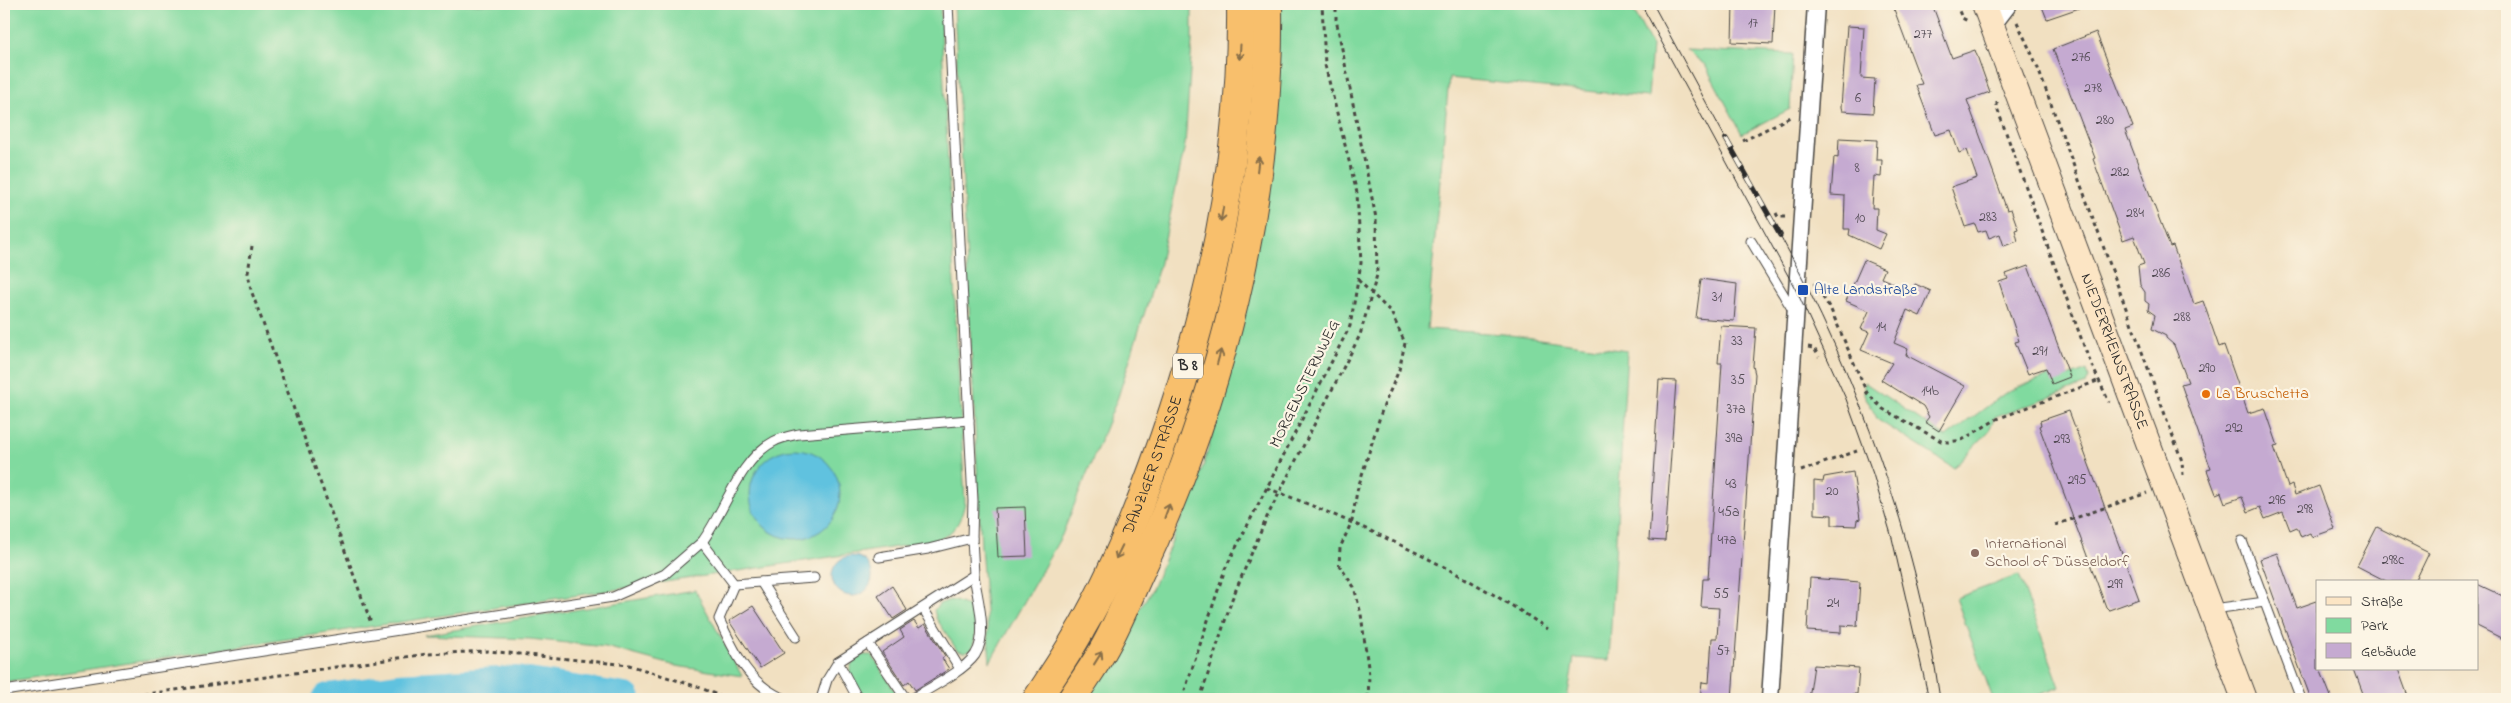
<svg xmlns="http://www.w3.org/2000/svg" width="2511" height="703" font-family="'Indie Flower',sans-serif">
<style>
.green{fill:#80da9f;stroke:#568265}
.water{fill:#61c2df;stroke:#467685}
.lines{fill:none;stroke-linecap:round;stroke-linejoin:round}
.river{stroke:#61c2df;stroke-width:32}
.building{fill:#c5aad1}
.lane-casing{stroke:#494642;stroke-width:11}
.street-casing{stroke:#494642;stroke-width:19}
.secondary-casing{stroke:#494642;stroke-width:26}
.highway-casing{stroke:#494642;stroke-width:30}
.path{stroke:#494642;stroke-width:3;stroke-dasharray:4 4;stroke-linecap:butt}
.lane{stroke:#fff;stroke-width:9}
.street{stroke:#fff;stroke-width:16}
.secondary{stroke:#fce5c4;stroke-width:24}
.highway{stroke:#f8bf6c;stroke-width:28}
.tram{stroke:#2b2b2b;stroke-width:1}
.rail-casing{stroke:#2b2b2b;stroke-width:5.5}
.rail{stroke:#fcf5e5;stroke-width:4;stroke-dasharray:11;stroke-linecap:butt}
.oneway{stroke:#876e48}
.transit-dot{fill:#1a4fb4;stroke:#fcf5e5;stroke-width:2}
.food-dot{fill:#e8710a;stroke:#fcf5e5;stroke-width:2}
.education-dot{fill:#8d6e63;stroke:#fcf5e5;stroke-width:2}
.labels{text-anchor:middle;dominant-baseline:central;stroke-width:4.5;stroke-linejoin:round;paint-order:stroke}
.number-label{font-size:14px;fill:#524b54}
.shield{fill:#fcf5e5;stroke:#6a6863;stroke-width:1}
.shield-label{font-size:15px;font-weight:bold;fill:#2b2b2b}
.transit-label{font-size:16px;fill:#164399;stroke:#fcf5e5;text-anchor:start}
.street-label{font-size:16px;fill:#2b2b2b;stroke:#fcf5e5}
.food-label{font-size:16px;fill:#c56008;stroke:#fcf5e5;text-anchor:start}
.education-label{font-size:16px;fill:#785e54;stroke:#fcf5e5;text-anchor:start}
</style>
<rect width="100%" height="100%" fill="#fcf5e5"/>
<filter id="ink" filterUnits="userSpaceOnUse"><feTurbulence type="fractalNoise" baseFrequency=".02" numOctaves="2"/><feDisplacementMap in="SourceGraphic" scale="10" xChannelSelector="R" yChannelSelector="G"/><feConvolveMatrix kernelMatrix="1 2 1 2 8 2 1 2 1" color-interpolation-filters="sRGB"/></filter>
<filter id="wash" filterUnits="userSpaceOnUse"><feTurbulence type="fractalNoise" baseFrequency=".0096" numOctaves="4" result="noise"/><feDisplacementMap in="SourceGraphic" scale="20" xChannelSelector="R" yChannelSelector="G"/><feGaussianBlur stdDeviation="1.12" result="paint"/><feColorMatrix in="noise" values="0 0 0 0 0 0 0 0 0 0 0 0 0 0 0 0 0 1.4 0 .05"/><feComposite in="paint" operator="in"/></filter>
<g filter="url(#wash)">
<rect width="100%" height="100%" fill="#f1e0c1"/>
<g class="green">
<path d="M4,4h936l25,499c-6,26 -15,35 -42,40l-919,139z"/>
<polygon points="954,4 1192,4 1192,42 1185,145 1159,267 1118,397 1062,535 990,662 981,547"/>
<polygon points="1280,4 1630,4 1652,46 1648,97 1449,78 1427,329 1503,334 1627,351 1609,660 1574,658 1567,699 1084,699 1152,589 1204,464 1241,322"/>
<polygon points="1686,50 1793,54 1790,109 1742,134 1705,65"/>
<polygon points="2087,370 2089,378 2086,384 1994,418 1989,431 1954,468 1878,420 1864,394 1864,382 1946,437 2008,391 2049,376 2052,383"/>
<polygon points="2019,575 2060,687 2027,699 1993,699 1956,598"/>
<polygon points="695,590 742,676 676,666 606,647 530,639 424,635"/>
<path d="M950,600c28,5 30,23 22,49l-7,3 -8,-2 -21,-32 -2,-8 5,-6z"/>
<path d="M862,655h10l28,44h-37c-9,-17 -24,-31 -1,-44z"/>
<polygon points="515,688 595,699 371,699 401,695"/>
</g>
<g class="water">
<circle cx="795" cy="494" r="45"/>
<circle cx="852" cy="576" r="20"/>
</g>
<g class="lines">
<polyline class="river" points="328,699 398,689 516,682 625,699"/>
</g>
<g id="blocks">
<g class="building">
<polygon points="1733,4 1775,4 1773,44 1732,42"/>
<polygon points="1892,4 1932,4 1952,58 1975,50 1990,92 1967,100 2007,210 2011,209 2018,229 2015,230 2018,241 2004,246 2000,234 1989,238 1986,230 1978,232 1975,224 1965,227 1951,187 1977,178 1967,150 1959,153 1951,130 1935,135 1916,85 1922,84"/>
<polygon points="2041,4 2084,4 2085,6 2047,19"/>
<polygon points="1847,26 1864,27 1861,78 1875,79 1873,113 1842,111 1841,107"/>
<polygon points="2096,32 2133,127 2125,130 2170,247 2173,246 2194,304 2203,301 2219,347 2224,345 2248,413 2265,408 2278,446 2274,447 2288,487 2292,485 2295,495 2319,486 2335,529 2312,537 2310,533 2301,537 2297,527 2290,530 2283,512 2265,519 2260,507 2248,512 2242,497 2225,503 2221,492 2216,494 2207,470 2211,469 2181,384 2188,382 2174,345 2166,338 2166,336 2152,329 2155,315 2148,310 2149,304 2145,301 2145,292 2140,285 2138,266 2144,264 2134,236 2123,240 2093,159 2095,158 2053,49"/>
<polygon points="1839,138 1877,140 1876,160 1882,160 1881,177 1874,176 1872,208 1877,208 1876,230 1886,234 1879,249 1849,235 1850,229 1844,229 1845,196 1831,195 1834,157 1838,158"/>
<polygon points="1864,260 1885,269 1881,278 1912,291 1915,284 1931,291 1920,316 1907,310 1894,343 1908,349 1906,355 1965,386 1939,431 1925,422 1929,417 1923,406 1881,380 1892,363 1861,350 1869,332 1861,329 1869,311 1846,301"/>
<polygon points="2028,266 2070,377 2052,384 2046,368 2028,374 2015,342 2019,341 1999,282 2008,279 2006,274"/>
<polygon points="1701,279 1737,284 1734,321 1696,318"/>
<polygon points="1721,326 1756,328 1753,366 1755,374 1732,699 1700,699 1702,682 1709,683 1712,638 1717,638 1719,608 1701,607 1703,579 1708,579 1722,363 1718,363"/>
<polygon points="1659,380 1676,381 1665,541 1649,540"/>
<polygon points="2069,411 2139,599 2109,610 2106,607 2039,426 2041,425 2040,421"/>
<polygon points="1853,472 1860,519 1857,520 1856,526 1832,525 1832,515 1814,514 1814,481 1823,482 1824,477"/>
<polygon points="1025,507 1027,556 998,557 995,508"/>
<polygon points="2377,527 2429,553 2415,582 2388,582 2357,566"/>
<polygon points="2277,553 2297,608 2317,601 2317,669 2320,669 2332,699 2311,699 2292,648 2260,559"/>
<polygon points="1810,578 1860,582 1857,626 1841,625 1841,633 1807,631"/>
<polygon points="2477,584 2507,598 2507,641 2477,626"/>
<polygon points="892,586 907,610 893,619 878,596"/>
<polygon points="753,606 784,653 760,668 729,621"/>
<polygon points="914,621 919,628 925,624 945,656 942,658 949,669 915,690 909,681 904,685 882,652 904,637 900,630"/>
<polygon points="1814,665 1859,668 1857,694 1852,694 1852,699 1809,699"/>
<polygon points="2354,669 2398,669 2409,699 2365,699"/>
</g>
</g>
</g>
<g filter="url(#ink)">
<use href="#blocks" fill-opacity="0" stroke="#494642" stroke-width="1"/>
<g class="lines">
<defs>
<g id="lane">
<polyline points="1751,241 1794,312"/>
<polyline points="2242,541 2301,699"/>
<path d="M702,542c22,-29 37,-82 71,-100 7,-4 17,-6 26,-8l170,-14"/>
<polyline points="879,557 928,549 972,538 973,501 948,4"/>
<polyline points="761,582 796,637"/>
<path d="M734,584l-15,35c15,32 30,67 66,80"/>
<polyline points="923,608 960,669"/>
<polyline points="2213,609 2265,602"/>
<polyline points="868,643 906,699"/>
<polyline points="838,662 858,699"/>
<polyline points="4,691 613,597 665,574 702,542 734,584 814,578"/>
<polyline points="821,699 827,680 838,662 974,575 972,538"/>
<path d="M912,699c17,-11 51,-27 63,-44 14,-21 2,-57 -1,-80"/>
</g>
<g id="street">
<polyline points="1992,26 2009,4"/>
<polyline points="1770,699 1816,4"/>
</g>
<g id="secondary">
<path id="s1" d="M1984,4l260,695"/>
</g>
<g id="highway">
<path id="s2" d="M1037,699c15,-23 31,-46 44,-70 30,-51 53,-108 73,-163 54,-147 89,-305 87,-462"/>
<path d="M1072,699c11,-18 24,-35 34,-54 11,-20 20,-41 29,-62 85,-179 136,-380 133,-579"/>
</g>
</defs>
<use href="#lane" class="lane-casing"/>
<use href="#street" class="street-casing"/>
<use href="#secondary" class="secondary-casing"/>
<use href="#highway" class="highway-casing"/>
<g class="path">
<polyline points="1956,4 1962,18 1968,21"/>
<polyline points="2017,22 2036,63 2182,461 2183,475"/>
<polyline points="1997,102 1997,108 2088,357 2109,402"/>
<polyline points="1743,141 1792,116"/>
<polyline points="1776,213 1778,217 1785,217"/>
<polyline points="252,246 248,273 251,290 371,623"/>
<polyline points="1358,280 1391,312 1405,343 1399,370 1382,410 1357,491 1352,521 1340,548 1339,565 1354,587 1361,614 1369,675 1368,699"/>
<polyline points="1814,283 1831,310 1867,393 1883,409 1941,441 1948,442 1962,440 1997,419 2100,380"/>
<polyline points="1808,347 1814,348 1819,357"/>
<polyline points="1801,471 1857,451"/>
<path d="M1267,488c97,37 194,82 281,141"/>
<polyline points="2055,525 2147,493"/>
<polyline points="112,699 427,654 488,651 629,665 701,688 726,699"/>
<polyline points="1182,699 1225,569 1350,326 1361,263 1357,193 1325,65 1322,4"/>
<polyline points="1200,699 1232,599 1267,517 1360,335 1377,275 1376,218 1336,19 1336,4"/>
</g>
<use href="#lane" class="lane"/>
<use href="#street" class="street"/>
<use href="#secondary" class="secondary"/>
<use href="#highway" class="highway"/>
<g class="tram">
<polyline points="1641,4 1798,294 1846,399 1873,474 1892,538 1929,699"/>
<polyline points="1653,4 1726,139"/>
<path d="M1780,235c78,143 137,302 160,464"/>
</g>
<defs>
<polyline id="rail" points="1726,139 1780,235"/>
</defs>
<use href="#rail" class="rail-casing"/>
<use href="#rail" class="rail"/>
</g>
<defs><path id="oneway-shaft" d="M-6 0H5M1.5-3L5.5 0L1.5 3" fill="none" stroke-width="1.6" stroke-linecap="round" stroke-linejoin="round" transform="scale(1.25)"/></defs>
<g class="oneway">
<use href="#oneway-shaft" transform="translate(1240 52) rotate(94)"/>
<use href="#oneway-shaft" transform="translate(1258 164) rotate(-83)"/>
<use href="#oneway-shaft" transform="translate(1222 214) rotate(100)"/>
<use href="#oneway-shaft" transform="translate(1219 357) rotate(-75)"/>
<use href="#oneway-shaft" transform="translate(1167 511) rotate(-70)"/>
<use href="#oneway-shaft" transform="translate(1119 552) rotate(116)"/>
<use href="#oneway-shaft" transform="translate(1098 658) rotate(-58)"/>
</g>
</g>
<rect class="transit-dot" x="1797" y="284" width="12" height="12" rx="2.5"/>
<circle class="food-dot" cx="2206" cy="394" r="5"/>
<circle class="education-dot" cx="1975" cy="553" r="5"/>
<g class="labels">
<g class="number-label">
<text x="1753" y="23">17</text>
<text x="1923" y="34">277</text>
<text x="2081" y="57">276</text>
<text x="2093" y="88">278</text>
<text x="1858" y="98">6</text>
<text x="2105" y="120">280</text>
<text x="1857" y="168">8</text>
<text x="2120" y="172">282</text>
<text x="2135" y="213">284</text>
<text x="1988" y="217">283</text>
<text x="1860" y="218">10</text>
<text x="2161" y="273">286</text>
<text x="1717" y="297">31</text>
<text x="2182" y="317">288</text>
<text x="1881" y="327">14</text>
<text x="1737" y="341">33</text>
<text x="2040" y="351">291</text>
<text x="2207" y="368">290</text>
<text x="1738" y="380">35</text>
<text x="1930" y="391">14b</text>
<text x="1736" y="409">37a</text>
<text x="2234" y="428">292</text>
<text x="1734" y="438">39a</text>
<text x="2062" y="439">293</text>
<text x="2077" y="480">295</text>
<text x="1731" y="484">43</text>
<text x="1832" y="491">20</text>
<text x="2277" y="500">296</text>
<text x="2305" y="509">298</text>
<text x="1729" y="512">45a</text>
<text x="1727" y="540">47a</text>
<text x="2393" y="560">298c</text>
<text x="2115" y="584">299</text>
<text x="1721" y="594">55</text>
<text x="1833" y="603">24</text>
<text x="1723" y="651">57</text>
</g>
<rect class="shield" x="1173" y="353.5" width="30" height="25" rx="4"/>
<g class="shield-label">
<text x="1188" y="366">B 8</text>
</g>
<g class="transit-label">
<text x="1814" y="290">Alte Landstraße</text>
</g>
<g class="street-label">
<text stroke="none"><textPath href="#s1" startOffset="371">NIEDERRHEINSTRASSE</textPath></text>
<text transform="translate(1305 384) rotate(-64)">MORGENSTERNWEG</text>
<text stroke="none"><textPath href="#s2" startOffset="262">DANZIGER STRASSE</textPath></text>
</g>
<g class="food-label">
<text x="2216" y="394">La Bruschetta</text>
</g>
<g class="education-label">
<text x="1985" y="544">International<tspan x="1985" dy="18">School of Düsseldorf</tspan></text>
</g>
</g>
<rect width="2511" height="703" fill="none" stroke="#fcf5e5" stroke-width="20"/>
<rect x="2316" y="580" width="162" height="90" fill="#fcf5e5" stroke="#a8a49b"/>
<rect x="2326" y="597" width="25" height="8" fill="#fce5c4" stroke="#a8a49b"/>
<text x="2361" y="606" font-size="15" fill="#2b2b2b">Straße</text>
<rect x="2326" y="618" width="25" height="15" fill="#80da9f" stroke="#a8a49b"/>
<text x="2361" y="630" font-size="15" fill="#2b2b2b">Park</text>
<rect x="2326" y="643" width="25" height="15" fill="#c5aad1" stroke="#a8a49b"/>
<text x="2361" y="656" font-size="15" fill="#2b2b2b">Gebäude</text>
</svg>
